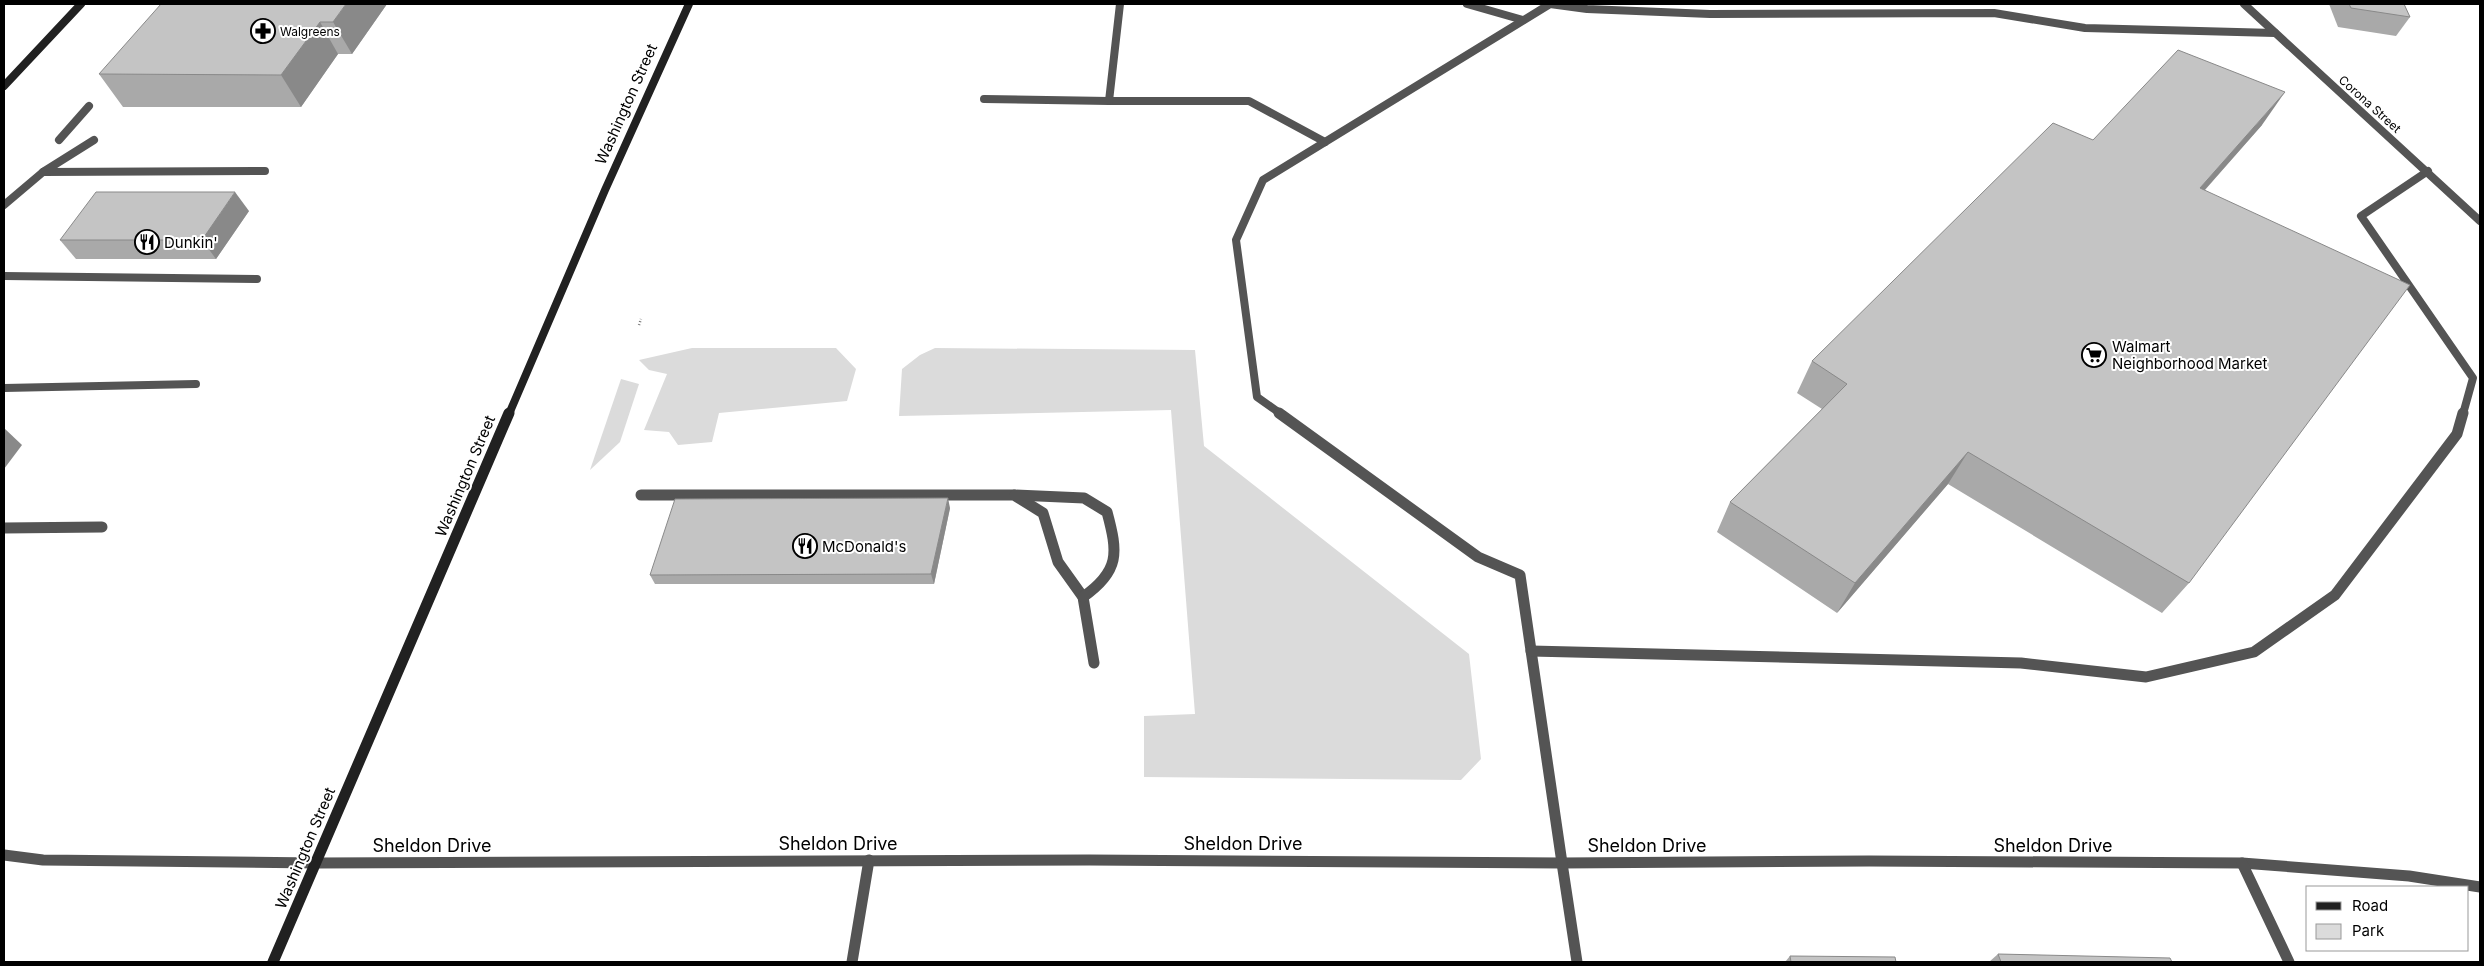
<svg xmlns="http://www.w3.org/2000/svg" width="2484" height="966" font-family="Inter,sans-serif">
<style>
.green{fill:#dbdbdb}
.lines{fill:none;stroke-linecap:round;stroke-linejoin:round}
.path{stroke:#767676;stroke-width:2.5;stroke-dasharray:1 2;stroke-linecap:butt}
.lane-far1{stroke:#545454;stroke-width:8}
.lane{stroke:#545454;stroke-width:11}
.street-far1{stroke:#545454;stroke-width:8}
.street{stroke:#545454;stroke-width:11}
.secondary-far1{stroke:#212121;stroke-width:8}
.secondary{stroke:#212121;stroke-width:11}
.wall{fill:#a9a9a9}
.shaded-wall{fill:#898989}
.building{fill:#c4c4c4;stroke:#898989}
.labels{text-anchor:middle;dominant-baseline:central;stroke-width:4;stroke-linejoin:round;paint-order:stroke}
.far-poi-label{font-size:12px;fill:#000;stroke:#fff;text-anchor:start}
.far-street-label{font-size:12px;fill:#000;stroke:#fff}
.street-label{font-size:15px;fill:#000;stroke:#fff}
.poi-label{font-size:15px;fill:#000;stroke:#fff;text-anchor:start}
.near-street-label{font-size:18px;fill:#000;stroke:#fff}
</style>
<rect width="100%" height="100%" fill="#fff"/>
<g class="green">
<polygon points="692,348 836,348 856,369 847,401 719,413 712,442 678,445 669,432 644,430 667,374 649,370 639,360"/>
<polygon points="935,348 1195,350 1204,446 1469,654 1481,759 1461,780 1144,777 1144,716 1195,714 1171,410 899,416 902,369 920,355"/>
<polygon points="621,379 639,384 620,442 590,470"/>
</g>
<g class="lines">
<polyline class="path" points="639,325 641,319"/>
<g class="lane-far1">
<polyline points="1120,4 1109,101 1249,101 1325,142"/>
<polyline points="1467,4 1523,20"/>
<polyline points="984,99 1109,101"/>
<polyline points="59,140 89,106"/>
<polyline points="94,140 43,172 265,171"/>
<polyline points="2428,171 2361,216 2473,378 2463,414"/>
<polyline points="4,205 43,172"/>
<polyline points="4,276 257,279"/>
<polyline points="4,388 196,384"/>
<polyline points="1281,414 1257,397 1236,240 1263,180 1550,4 1587,9 1710,14 1994,13 2085,28 2275,33"/>
</g>
<g class="lane">
<polyline points="1279,413 1478,557 1520,575 1562,863"/>
<polyline points="641,495 1014,495 1043,513 1058,562 1083,597 1094,663"/>
<path d="M1015,495l69,3 23,14c11,41 13,59 -24,85"/>
<polyline points="4,528 102,527"/>
<polyline points="1531,651 2021,663 2146,677 2254,652 2335,595 2457,434 2463,413"/>
</g>
<polyline class="street-far1" points="2244,4 2480,221"/>
<g class="street">
<polyline points="4,855 43,860 317,863 1089,860 1562,863 1869,861 2242,863 2409,876 2480,887"/>
<polyline points="1562,863 1577,962"/>
<polyline points="2242,863 2289,962"/>
<polyline points="852,962 869,860"/>
</g>
<g class="secondary-far1">
<polyline points="4,86 81,4"/>
<polyline points="509,414 605,190 689,4"/>
</g>
<polyline class="secondary" points="273,962 509,413"/>
</g>
<g class="wall">
<polygon points="387,4 352,54 338,54 301,107 123,107 99,74"/>
<polygon points="2329,4 2404,4 2410,17 2396,36 2338,27"/>
<polygon points="2262,125 2205,190 2189,583 2162,613 1948,484 1837,613 1717,532 1730,502 1822,409 1797,393 1812,361 2093,140"/>
<polygon points="249,211 216,259 76,259 60,240"/>
<polygon points="950,508 934,584 655,584 650,575"/>
<polygon points="1998,954 2172,962 1989,962"/>
<polygon points="1790,956 1896,962 1785,962"/>
</g>
<g class="shaded-wall">
<polygon points="346,4 387,4 352,54 333,22"/>
<polygon points="320,22 338,54 301,107 281,75"/>
<polygon points="2285,92 2262,125 2178,220 2200,188"/>
<polygon points="235,192 249,211 216,259 202,240"/>
<polygon points="4,428 22,445 4,469"/>
<polygon points="1968,452 1948,484 1837,613 1855,583"/>
<polygon points="948,498 950,508 934,584 931,574"/>
</g>
<g class="building">
<polygon points="161,4 346,4 333,22 320,22 281,75 99,74"/>
<polygon points="2349,4 2404,4 2410,17 2351,8"/>
<polygon points="2178,50 2285,92 2200,188 2410,285 2189,583 1968,452 1855,583 1730,502 1847,384 1812,361 2053,123 2093,140"/>
<polygon points="96,192 235,192 202,240 60,240"/>
<polygon points="948,498 931,574 650,575 675,499"/>
<polygon points="1998,954 2170,958 2172,962 2001,962"/>
<polygon points="1790,956 1895,957 1896,962 1791,962"/>
</g>
<defs>
<symbol id="pharmacy-ring" viewBox="-11 -11 22 22"><circle r="9.5" fill="#fff" stroke="#000" stroke-width="1.5"/><path d="M-2-6h4v4h4v4h-4v4h-4v-4h-4v-4h4Z" fill="#000"/></symbol>
<symbol id="restaurant-ring" viewBox="-11 -11 22 22"><circle r="9.5" fill="#fff" stroke="#000" stroke-width="1.5"/><path d="M-5-6h1v4h1v-4h1v4h1v-4h1v5L-1.5 .5V6h-2V.5L-5-1ZM5-6V6H3V1.5H1.5Q1.5-4 5-6Z" fill="#000"/></symbol>
<symbol id="supermarket-ring" viewBox="-11 -11 22 22"><circle r="9.5" fill="#fff" stroke="#000" stroke-width="1.5"/><path d="M-6-5.5h2.5l.6 2H6L4.5 2H-2.5L-4.4-4H-6ZM-1.5 3.2a1.3 1.3 0 1 0 .1 0ZM3 3.2a1.3 1.3 0 1 0 .1 0Z" fill="#000"/></symbol>
</defs>
<g fill-rule="evenodd">
<use href="#pharmacy-ring" x="249" y="17" width="28" height="28"/>
<use href="#restaurant-ring" x="133" y="228" width="28" height="28"/>
<use href="#supermarket-ring" x="2080" y="341" width="28" height="28"/>
<use href="#restaurant-ring" x="791" y="532" width="28" height="28"/>
</g>
<g class="labels">
<g class="far-poi-label">
<text x="280" y="31">Walgreens</text>
</g>
<g class="far-street-label">
<text transform="translate(2370 104) rotate(42)">Corona Street</text>
</g>
<g class="street-label">
<text transform="translate(626 104) rotate(-66)">Washington Street</text>
<text transform="translate(465 476) rotate(-67)">Washington Street</text>
<text transform="translate(305 848) rotate(-67)">Washington Street</text>
</g>
<g class="poi-label">
<text x="164" y="242">Dunkin'</text>
<text x="2112" y="346">Walmart<tspan x="2112" dy="17">Neighborhood Market</tspan></text>
<text x="822" y="546">McDonald's</text>
</g>
<g class="near-street-label">
<text x="838" y="843">Sheldon Drive</text>
<text x="1243" y="843">Sheldon Drive</text>
<text x="432" y="845">Sheldon Drive</text>
<text x="1647" y="845">Sheldon Drive</text>
<text x="2053" y="845">Sheldon Drive</text>
</g>
</g>
<rect width="2484" height="966" fill="none" stroke="#000000" stroke-width="10"/>
<rect x="2306" y="886" width="162" height="65" fill="#ffffff" stroke="#999999"/>
<rect x="2316" y="902" width="25" height="8" fill="#212121" stroke="#999999"/>
<text x="2352" y="911" font-size="15" fill="#000000">Road</text>
<rect x="2316" y="924" width="25" height="15" fill="#dbdbdb" stroke="#999999"/>
<text x="2352" y="936" font-size="15" fill="#000000">Park</text>
</svg>
